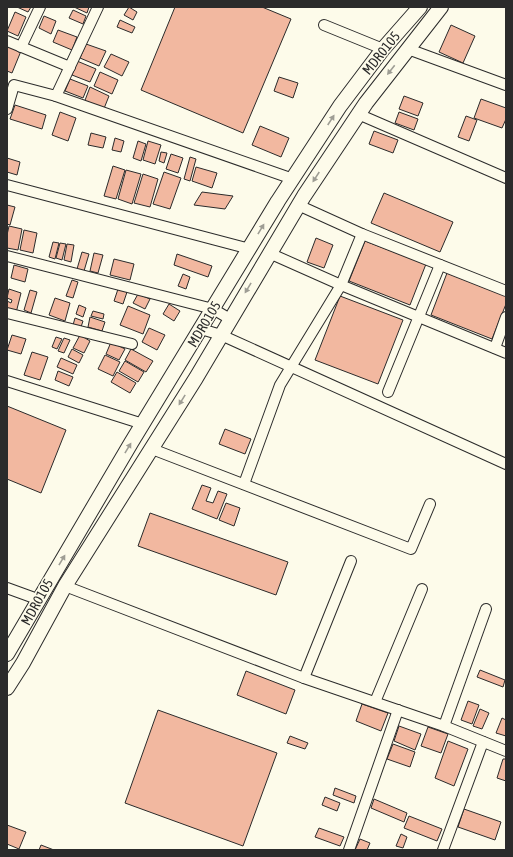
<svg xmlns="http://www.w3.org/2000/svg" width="513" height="857" font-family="'Asap Condensed',sans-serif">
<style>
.building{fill:#f2b8a0;stroke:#2b2b2b}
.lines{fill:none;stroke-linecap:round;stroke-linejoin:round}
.minor-casing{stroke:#2b2b2b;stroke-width:12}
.secondary-casing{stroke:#2b2b2b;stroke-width:16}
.minor{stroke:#fdfbea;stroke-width:10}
.secondary{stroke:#fdfbea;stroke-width:14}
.oneway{fill:#9e9d94}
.labels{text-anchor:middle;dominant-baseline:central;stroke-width:3;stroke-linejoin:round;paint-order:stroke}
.street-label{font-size:14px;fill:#2b2b2b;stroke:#fdfbea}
</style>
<rect width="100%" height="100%" fill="#fdfbea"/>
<g class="building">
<polygon points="17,7 31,7 28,12"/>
<polygon points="74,7 89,7 87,13"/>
<polygon points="129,7 137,12 133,20 124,15"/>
<polygon points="175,7 262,7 291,19 243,133 141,90"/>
<polygon points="73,10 86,16 83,24 69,18"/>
<polygon points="15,12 26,17 18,36 7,31"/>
<polygon points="44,16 56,21 51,34 39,28"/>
<polygon points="120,20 135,27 132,33 117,27"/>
<polygon points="451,25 475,36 463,63 439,52"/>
<polygon points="58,30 77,37 72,50 53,42"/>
<polygon points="86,44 106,51 99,66 80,58"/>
<polygon points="7,46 21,51 12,73 7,71"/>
<polygon points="111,54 129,62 122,76 104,67"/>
<polygon points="77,61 96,69 90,82 72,75"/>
<polygon points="100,72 118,80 112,94 94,86"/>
<polygon points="279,77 298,83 293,98 274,91"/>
<polygon points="70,79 88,86 83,98 65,91"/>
<polygon points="90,87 109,96 103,111 84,103"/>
<polygon points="404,96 423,103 418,116 399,109"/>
<polygon points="481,99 506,108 506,119 502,128 474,118"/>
<polygon points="15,105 46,115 42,129 10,119"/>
<polygon points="60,112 76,118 68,141 52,135"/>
<polygon points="399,112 418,119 414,130 395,123"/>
<polygon points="466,116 477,120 469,141 458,137"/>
<polygon points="260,126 289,138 281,157 252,145"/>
<polygon points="374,131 398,140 393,153 369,144"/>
<polygon points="91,133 106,137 103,148 88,145"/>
<polygon points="115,138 124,141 121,152 112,150"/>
<polygon points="138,141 146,144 141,161 133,158"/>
<polygon points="148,141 161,145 155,164 143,160"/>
<polygon points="161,152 167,153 164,163 159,161"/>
<polygon points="171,154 183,158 178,173 166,169"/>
<polygon points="190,157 196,159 190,181 184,179"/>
<polygon points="7,158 20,162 17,175 7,172"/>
<polygon points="113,166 125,170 116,199 104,196"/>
<polygon points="196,167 217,173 212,188 192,181"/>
<polygon points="126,170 141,174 132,204 118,199"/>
<polygon points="164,172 181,178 170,209 153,204"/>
<polygon points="143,174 158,179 150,207 134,203"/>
<polygon points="202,192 233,196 225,209 194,205"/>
<polygon points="384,193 453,222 440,252 371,223"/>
<polygon points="7,205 15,207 10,225 7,224"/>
<polygon points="9,226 22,229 18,250 7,248 7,235"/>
<polygon points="24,230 37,233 33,253 20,250"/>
<polygon points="316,238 333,245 324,268 307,262"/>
<polygon points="365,241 426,264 410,305 349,281"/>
<polygon points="53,242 59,243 55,259 49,257"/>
<polygon points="60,243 66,244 62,260 56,258"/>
<polygon points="67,244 74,245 71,262 64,260"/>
<polygon points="82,252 89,254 84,271 77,269"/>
<polygon points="94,253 103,255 98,273 90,271"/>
<polygon points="177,254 212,266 208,277 174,265"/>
<polygon points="114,259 134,264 130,280 110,275"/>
<polygon points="14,265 28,269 25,282 11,278"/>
<polygon points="447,273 506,296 506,304 492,339 431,315"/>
<polygon points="183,274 190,277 186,289 178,286"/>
<polygon points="72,280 78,282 73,298 66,296"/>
<polygon points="9,289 21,293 16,313 7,311 7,301 11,303 12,300 7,298"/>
<polygon points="118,289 127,292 123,304 114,301"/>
<polygon points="30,290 37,292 31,313 24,310"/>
<polygon points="138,294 150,299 145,309 133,303"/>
<polygon points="340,296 403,320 378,384 315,360"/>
<polygon points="55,298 70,303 65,321 49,315"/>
<polygon points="169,304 180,311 174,321 163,314"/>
<polygon points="79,305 86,308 83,317 76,314"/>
<polygon points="128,306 150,315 143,334 120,325"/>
<polygon points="93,311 104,314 103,319 91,316"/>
<polygon points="90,317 105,322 102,331 88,327"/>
<polygon points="75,318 83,321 81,327 73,325"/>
<polygon points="149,328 165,335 157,350 142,342"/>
<polygon points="12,335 26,339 21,354 7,350"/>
<polygon points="80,335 90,341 84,353 73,348"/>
<polygon points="56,337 62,339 57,349 52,347"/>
<polygon points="64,338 70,340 64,353 58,351"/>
<polygon points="111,342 125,349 119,360 106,354"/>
<polygon points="72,349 83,355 79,363 68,357"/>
<polygon points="131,349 153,361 146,372 125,360"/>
<polygon points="32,352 48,357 40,380 24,375"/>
<polygon points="105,355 120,362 113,376 98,369"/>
<polygon points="61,358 77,365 73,374 57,367"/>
<polygon points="125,361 144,372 138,382 119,371"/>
<polygon points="58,371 73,377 69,386 55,380"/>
<polygon points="117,372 136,383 130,393 111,382"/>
<polygon points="7,406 66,430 41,493 7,479"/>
<polygon points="225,429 251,439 245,454 219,444"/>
<polygon points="202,485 211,488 206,501 213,503 218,491 227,494 217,519 192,509"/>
<polygon points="226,503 240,508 234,526 219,520"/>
<polygon points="150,513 288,562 276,595 138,546"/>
<polygon points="480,670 505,680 503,687 477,677"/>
<polygon points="246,671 295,690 286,714 237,695"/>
<polygon points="468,701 479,705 472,724 461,720"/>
<polygon points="362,704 388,713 381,731 356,721"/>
<polygon points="480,709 489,713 482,729 473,726"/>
<polygon points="158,710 277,753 243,846 125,803"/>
<polygon points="502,718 506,720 506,736 496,733"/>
<polygon points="399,726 421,734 415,750 394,741"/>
<polygon points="428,727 448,734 441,753 421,746"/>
<polygon points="290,736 308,743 305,749 287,743"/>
<polygon points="448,741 468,749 454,786 435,778"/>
<polygon points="393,744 415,752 410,767 387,759"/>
<polygon points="503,759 506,759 506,781 497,778"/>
<polygon points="335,788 356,796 354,803 333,795"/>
<polygon points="325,797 340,803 337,811 322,805"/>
<polygon points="374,799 407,813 404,822 371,808"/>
<polygon points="464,809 501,822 495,840 458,827"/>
<polygon points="409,816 442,829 437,841 404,828"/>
<polygon points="7,825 26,832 19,849 7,844"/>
<polygon points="319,828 344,837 340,846 315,837"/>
<polygon points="401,834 407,837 403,848 396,846"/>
<polygon points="360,839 370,843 367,850 355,850"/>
<polygon points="41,845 54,850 39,850"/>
</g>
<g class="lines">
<defs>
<g id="minor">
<polyline points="324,25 383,49"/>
<polyline points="7,41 70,67"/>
<polyline points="21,47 40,7"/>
<polyline points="408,49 506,85"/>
<polyline points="56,96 98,7"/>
<polyline points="7,109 14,85 56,96 293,179"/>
<polyline points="358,114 506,178"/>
<polyline points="7,185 250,249"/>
<polyline points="298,205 362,234 506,291"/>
<polyline points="269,253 341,285 506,353"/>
<polyline points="7,256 213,309 230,319"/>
<polyline points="7,313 132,344"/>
<polyline points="201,329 221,335 506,464"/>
<polyline points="495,348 506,317"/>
<polyline points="7,381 143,424"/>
<polyline points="388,392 440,265"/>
<polyline points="152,449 411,549 430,504"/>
<polyline points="244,484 280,385 341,285 362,234"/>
<polyline points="65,586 304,678 444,726 506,751"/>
<polyline points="7,588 40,600"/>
<polyline points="304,678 351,561"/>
<polyline points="375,702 422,589"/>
<polyline points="444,726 486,609"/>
<polyline points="349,850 398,710"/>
<polyline points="443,850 483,742"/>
</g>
<g id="secondary">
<polyline points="7,654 131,443 278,201 340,106 383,49 420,7"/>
<polyline points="7,688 23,663 65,586 196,378 304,196 366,103 441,7"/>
</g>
</defs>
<use href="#minor" class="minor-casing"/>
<use href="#secondary" class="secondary-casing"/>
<use href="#minor" class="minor"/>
<use href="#secondary" class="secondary"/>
</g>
<defs><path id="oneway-solid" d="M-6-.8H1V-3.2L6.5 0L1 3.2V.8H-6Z"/></defs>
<g class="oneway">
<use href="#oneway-solid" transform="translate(391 70) rotate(128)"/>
<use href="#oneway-solid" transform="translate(331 120) rotate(-57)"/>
<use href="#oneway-solid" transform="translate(316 177) rotate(123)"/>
<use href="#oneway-solid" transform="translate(261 229) rotate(-59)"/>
<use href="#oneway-solid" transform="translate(248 288) rotate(121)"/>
<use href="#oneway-solid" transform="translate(182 400) rotate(122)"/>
<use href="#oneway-solid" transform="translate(128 448) rotate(-59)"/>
<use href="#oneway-solid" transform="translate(62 560) rotate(-59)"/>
</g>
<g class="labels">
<g class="street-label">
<text transform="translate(381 53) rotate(-51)">MDR0105</text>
<text transform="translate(204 324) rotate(-59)">MDR0105</text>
<text transform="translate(37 602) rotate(-61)">MDR0105</text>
</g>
</g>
<rect width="513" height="857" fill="none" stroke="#2b2b2b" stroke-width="16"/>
</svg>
